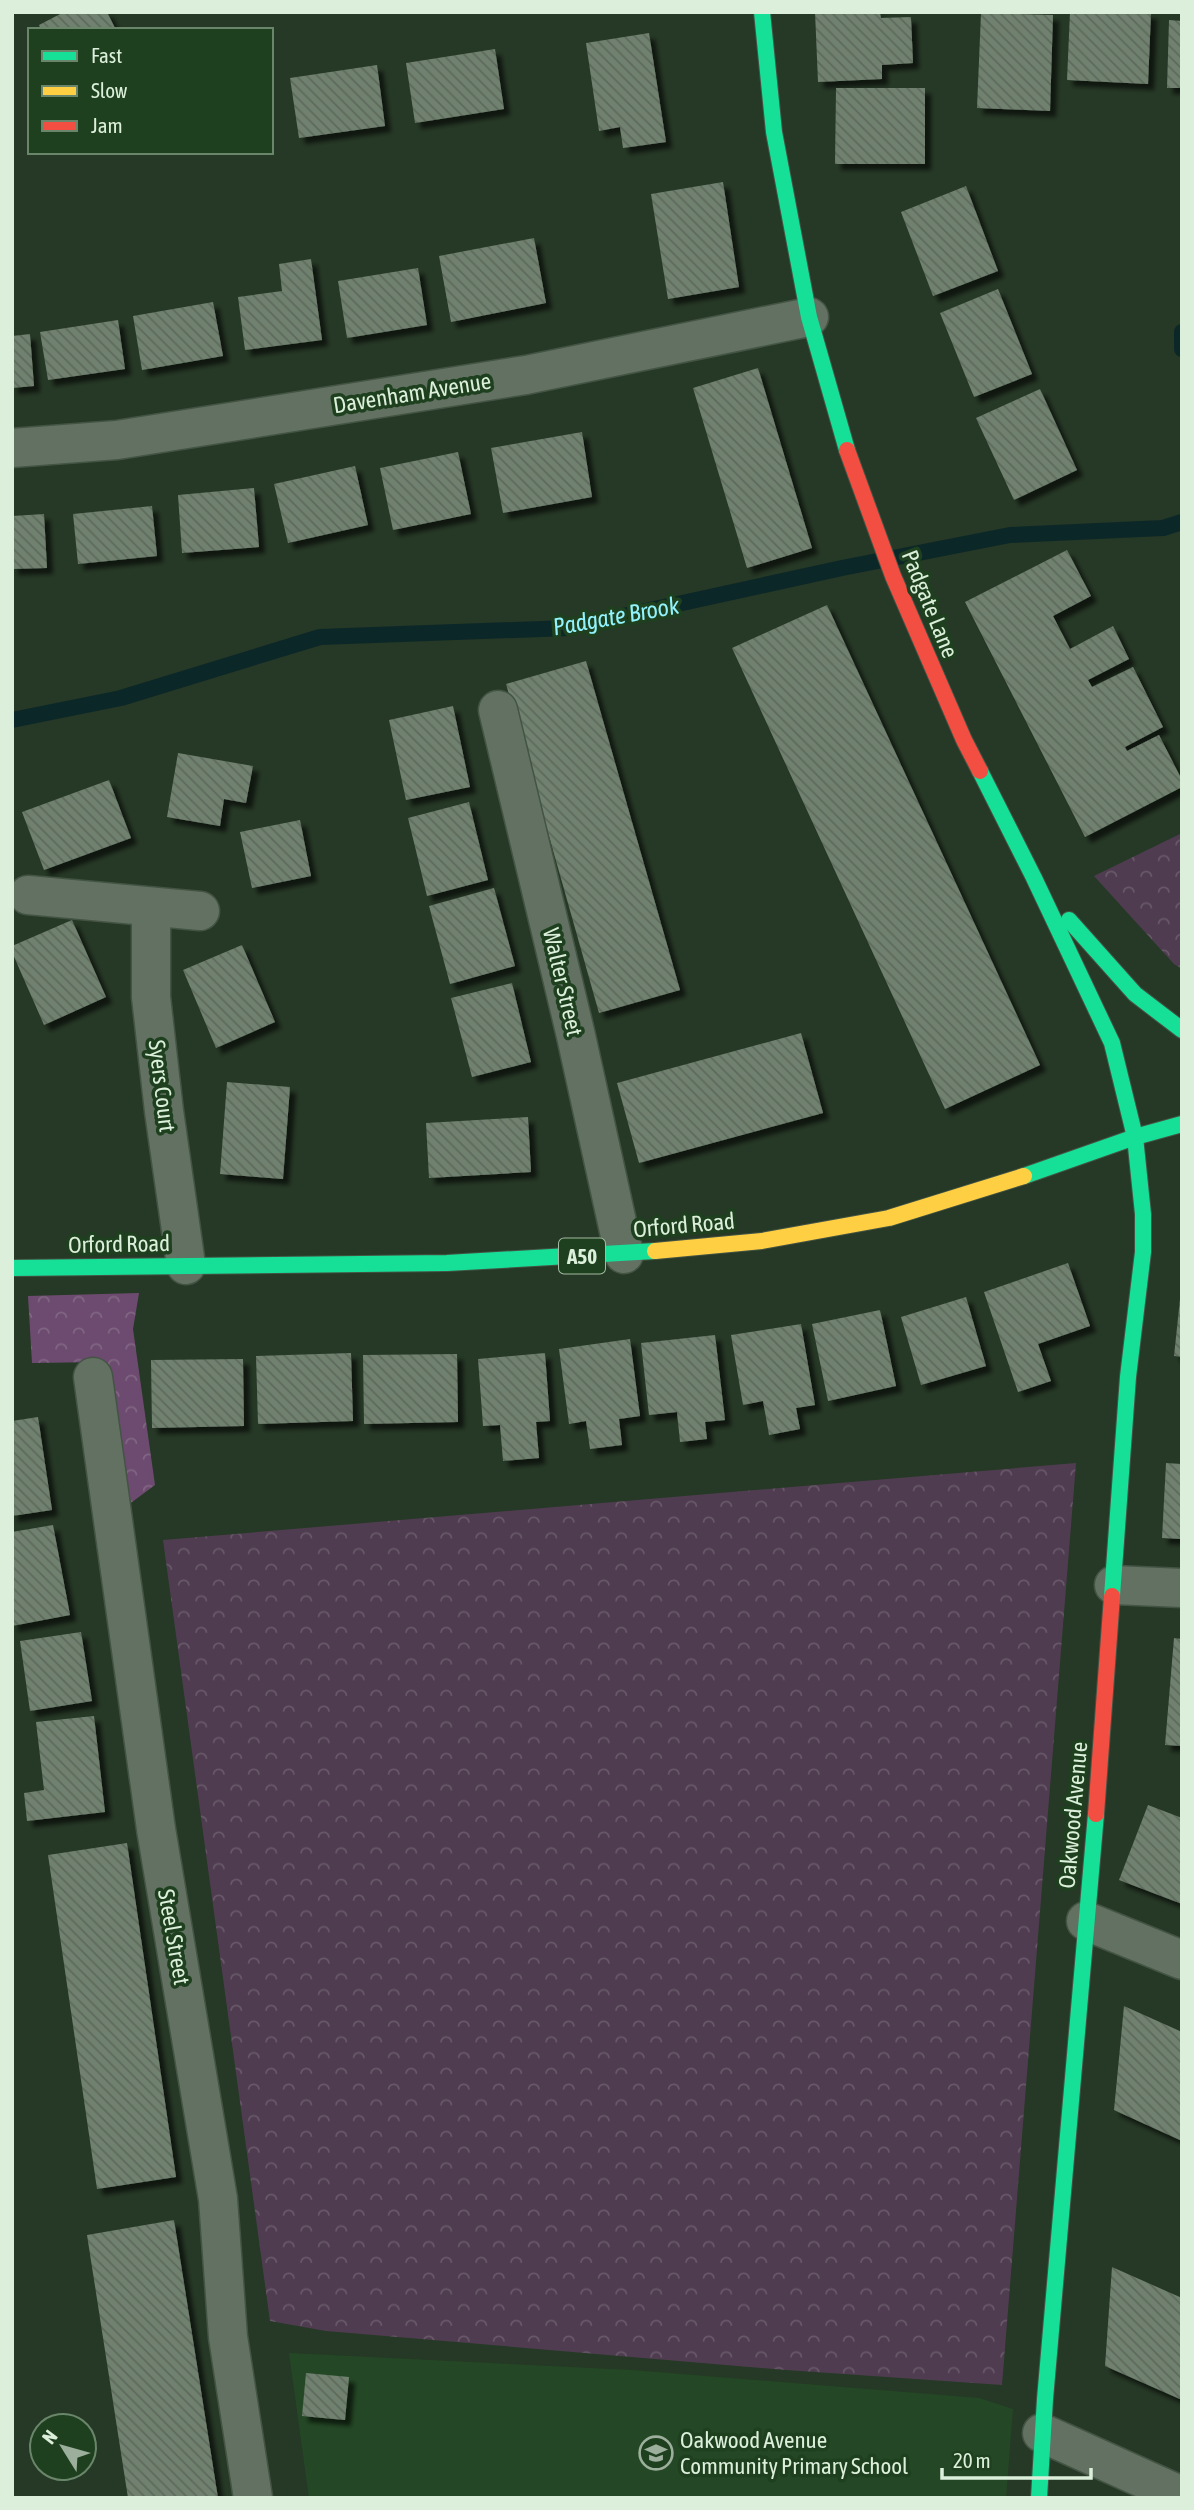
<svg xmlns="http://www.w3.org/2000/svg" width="1194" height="2510" font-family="'Asap Condensed',sans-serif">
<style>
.built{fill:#244825}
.forest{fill:url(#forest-crowns)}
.park{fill:url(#park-crowns)}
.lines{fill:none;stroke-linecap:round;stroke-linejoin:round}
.stream{stroke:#0c2728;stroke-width:16}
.building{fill:url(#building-back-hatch);filter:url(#shadow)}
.street-casing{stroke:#445444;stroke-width:41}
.fast-casing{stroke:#445444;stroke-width:18}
.slow-casing{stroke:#445444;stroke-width:18}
.jam-casing{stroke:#445444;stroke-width:18}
.street{stroke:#627162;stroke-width:38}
.fast{stroke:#16e098;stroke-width:16}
.slow{stroke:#ffcf43;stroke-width:16}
.jam{stroke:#f24e42;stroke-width:16}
.labels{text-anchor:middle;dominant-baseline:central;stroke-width:7;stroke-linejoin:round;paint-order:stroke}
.shield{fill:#1e401f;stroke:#a3baa3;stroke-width:2}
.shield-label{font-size:21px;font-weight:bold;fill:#dcefdb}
.street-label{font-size:23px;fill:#dcefdb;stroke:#1e401f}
.poi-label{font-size:23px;fill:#dcefdb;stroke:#1e401f;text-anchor:start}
.water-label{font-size:24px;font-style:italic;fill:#92f3fd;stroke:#1e401f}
</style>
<defs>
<pattern id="forest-crowns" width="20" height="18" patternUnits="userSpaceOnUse" patternTransform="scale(1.75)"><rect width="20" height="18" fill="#6d4b70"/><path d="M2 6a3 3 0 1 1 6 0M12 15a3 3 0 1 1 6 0" fill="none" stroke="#816584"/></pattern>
<pattern id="park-crowns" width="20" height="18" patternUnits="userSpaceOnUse" patternTransform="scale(1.75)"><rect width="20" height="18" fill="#4f3c50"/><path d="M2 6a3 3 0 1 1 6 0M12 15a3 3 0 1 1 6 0" fill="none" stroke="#685869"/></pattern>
<pattern id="building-back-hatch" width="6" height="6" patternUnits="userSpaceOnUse" patternTransform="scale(1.75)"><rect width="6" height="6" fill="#70816f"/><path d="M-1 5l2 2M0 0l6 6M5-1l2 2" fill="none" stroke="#5e6a5d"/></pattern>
<filter id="shadow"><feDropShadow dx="6" dy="6" stdDeviation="2" flood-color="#0009"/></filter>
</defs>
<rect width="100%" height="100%" fill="#263826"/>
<polygon class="built" points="289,2353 631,2370 979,2398 1013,2409 1006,2498 309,2498"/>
<polygon class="forest" points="139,1293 133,1329 155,1485 128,1505 102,1362 32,1363 28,1296"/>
<g class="park">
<polygon points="1182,833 1182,969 1174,964 1094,876"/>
<polygon points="1076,1463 1002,2385 786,2370 326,2331 270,2321 163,1540"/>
</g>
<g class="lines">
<g class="stream">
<polyline points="1182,332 1182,349"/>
<polyline points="12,720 121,698 320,637 568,628 842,568 1010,535 1163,528 1182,522"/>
</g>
</g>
<g class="building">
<polygon points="64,12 107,12 116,30 41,30 39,25"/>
<polygon points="815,12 880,12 881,18 911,17 913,63 882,65 882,79 818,82"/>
<polygon points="1070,12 1151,13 1148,84 1067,80"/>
<polygon points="981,13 1053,15 1050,111 977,108"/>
<polygon points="1169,20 1182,21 1182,88 1167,88"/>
<polygon points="649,33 666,142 623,148 620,127 599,131 586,43"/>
<polygon points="495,49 504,109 415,123 406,63"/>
<polygon points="377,65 385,126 299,138 290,78"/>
<polygon points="836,88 925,88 925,164 835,164"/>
<polygon points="723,182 739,287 668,299 651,194"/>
<polygon points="966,186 998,271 933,296 901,212"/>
<polygon points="534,238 546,303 451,322 439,256"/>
<polygon points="311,259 322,340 245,350 238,297 282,291 279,264"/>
<polygon points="418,268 427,325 347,338 338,281"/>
<polygon points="998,289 1032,374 974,397 940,313"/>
<polygon points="213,302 223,356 142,370 133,316"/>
<polygon points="118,320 125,369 48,380 40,332"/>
<polygon points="30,334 34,386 12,388 12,336"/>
<polygon points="758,368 812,548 747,568 693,388"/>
<polygon points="1040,389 1077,470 1014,500 976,418"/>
<polygon points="582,432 592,497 503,513 491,448"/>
<polygon points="458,452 471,514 393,530 380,468"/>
<polygon points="355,466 368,525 288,543 274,484"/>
<polygon points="254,488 259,547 182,553 178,495"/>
<polygon points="152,506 157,556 78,564 73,514"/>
<polygon points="44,514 47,568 12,569 12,516"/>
<polygon points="1067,550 1091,596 1053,616 1070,649 1113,626 1129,659 1088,680 1092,687 1133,667 1163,727 1125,747 1127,751 1159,735 1182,780 1182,787 1085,837 965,602"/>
<polygon points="827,605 1040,1065 945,1109 732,648"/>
<polygon points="586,661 680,990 599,1013 506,684"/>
<polygon points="453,706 470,787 406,800 389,720"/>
<polygon points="178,753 253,766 246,803 224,799 220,826 167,817"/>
<polygon points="109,780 131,838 44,870 22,812"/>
<polygon points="469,802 488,880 427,896 408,818"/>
<polygon points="300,820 311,876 252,888 240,832"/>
<polygon points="494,888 515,966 450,984 429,906"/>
<polygon points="72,920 106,997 44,1025 12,952 12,946"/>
<polygon points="242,945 275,1022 216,1048 183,970"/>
<polygon points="512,983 531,1062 472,1077 451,998"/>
<polygon points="801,1033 823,1113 639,1163 617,1083"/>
<polygon points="227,1082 290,1087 283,1179 220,1174"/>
<polygon points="528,1117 531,1172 429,1178 426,1123"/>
<polygon points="1068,1263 1090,1326 1038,1344 1051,1381 1018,1392 984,1292"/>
<polygon points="966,1297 986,1366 921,1385 901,1317"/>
<polygon points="1180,1299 1182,1299 1182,1357 1174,1356"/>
<polygon points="880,1310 896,1386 828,1401 812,1324"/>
<polygon points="801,1324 815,1405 796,1408 800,1429 769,1435 763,1401 743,1405 731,1335"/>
<polygon points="715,1335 725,1420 705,1422 707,1439 680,1442 677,1412 649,1415 641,1343"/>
<polygon points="630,1339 640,1416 619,1419 622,1445 590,1449 586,1421 569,1424 559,1349"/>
<polygon points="351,1353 353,1421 258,1424 256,1356"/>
<polygon points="545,1353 550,1421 536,1422 539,1458 503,1461 500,1425 483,1426 478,1359"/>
<polygon points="457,1354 458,1422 364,1424 363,1355"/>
<polygon points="243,1359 244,1426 152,1428 151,1360"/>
<polygon points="38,1417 52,1510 12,1516 12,1421"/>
<polygon points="1166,1463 1182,1464 1182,1539 1162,1538"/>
<polygon points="53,1525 70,1615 12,1626 12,1532"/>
<polygon points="81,1632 92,1701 30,1711 20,1641"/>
<polygon points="1174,1638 1182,1639 1182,1746 1165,1745"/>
<polygon points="94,1716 105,1812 27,1821 24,1793 44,1790 36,1722"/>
<polygon points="1148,1805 1182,1818 1182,1904 1119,1880"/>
<polygon points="127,1843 176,2177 97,2189 48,1855"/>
<polygon points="1124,2006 1182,2032 1182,2141 1114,2110"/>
<polygon points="174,2220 218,2498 128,2498 87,2235"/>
<polygon points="1112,2267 1182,2298 1182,2400 1105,2366"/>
<polygon points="306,2373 349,2377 345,2420 302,2416"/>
</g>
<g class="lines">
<defs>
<g id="street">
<polyline points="12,448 117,440 526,375 809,317"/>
<polyline points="498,710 576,1036 624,1254"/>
<polyline points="28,895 200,911"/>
<polyline points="151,907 151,997 164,1111 186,1265"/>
<polyline points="93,1377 156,1829 218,2199 228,2337 253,2498"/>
<polyline points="1114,1585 1182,1588"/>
<polyline points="1086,1921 1182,1960"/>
<polyline points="1042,2433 1182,2496"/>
</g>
<g id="fast">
<polyline points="762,12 774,132 809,317 847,450"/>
<polyline points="980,771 1034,878 1112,1043 1135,1137 1143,1214 1143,1252 1128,1377 1112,1596"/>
<polyline points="1069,920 1135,994 1182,1030"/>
<polyline points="1024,1176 1135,1137 1182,1124"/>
<polyline points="12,1268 447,1263 655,1251"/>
<polyline points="1039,2498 1045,2399 1096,1814"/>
</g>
<polyline id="slow" points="655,1251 762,1241 889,1218 1024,1176"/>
<g id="jam">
<polyline points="847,450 893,576 964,740 980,771"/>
<polyline points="1096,1814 1112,1596"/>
</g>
</defs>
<use href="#street" class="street-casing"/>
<use href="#fast" class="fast-casing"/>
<use href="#slow" class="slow-casing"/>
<use href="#jam" class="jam-casing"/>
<use href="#street" class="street"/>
<use href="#fast" class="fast"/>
<use href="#slow" class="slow"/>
<use href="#jam" class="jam"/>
</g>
<defs>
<symbol id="school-ring" viewBox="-11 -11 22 22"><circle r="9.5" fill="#1e401f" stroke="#9caf9c" stroke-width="1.5"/><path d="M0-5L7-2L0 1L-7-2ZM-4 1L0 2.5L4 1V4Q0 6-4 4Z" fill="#9caf9c"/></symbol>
</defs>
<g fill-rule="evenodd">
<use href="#school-ring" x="637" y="2434" width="38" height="38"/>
</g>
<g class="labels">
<rect class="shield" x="559" y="1238.5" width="46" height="35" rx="5"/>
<g class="shield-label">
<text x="582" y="1256">A50</text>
</g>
<g class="street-label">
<text transform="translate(412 393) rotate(-9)">Davenham Avenue</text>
<text transform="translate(930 604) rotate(68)">Padgate Lane</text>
<text transform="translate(563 982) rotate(77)">Walter Street</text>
<text transform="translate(162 1086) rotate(83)">Syers Court</text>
<text transform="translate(684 1225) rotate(-5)">Orford Road</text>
<text transform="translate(119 1244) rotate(-1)">Orford Road</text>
<text transform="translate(1073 1815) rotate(-85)">Oakwood Avenue</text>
<text transform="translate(174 1937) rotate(80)">Steel Street</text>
</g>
<g class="poi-label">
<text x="680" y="2440">Oakwood Avenue<tspan x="680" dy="26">Community Primary School</tspan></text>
</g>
<g class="water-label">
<text transform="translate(616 616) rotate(-10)">Padgate Brook</text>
</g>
</g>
<rect width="1194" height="2510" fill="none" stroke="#dcefdb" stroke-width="28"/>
<rect x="28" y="28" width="245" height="126" fill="#1e401f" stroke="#6a866a" stroke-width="2"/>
<rect x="42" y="51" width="35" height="10" fill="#16e098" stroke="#6a866a" stroke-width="2"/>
<text x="91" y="63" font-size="21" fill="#dcefdb">Fast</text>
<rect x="42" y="86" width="35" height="10" fill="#ffcf43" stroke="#6a866a" stroke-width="2"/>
<text x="91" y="98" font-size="21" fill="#dcefdb">Slow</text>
<rect x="42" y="121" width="35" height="10" fill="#f24e42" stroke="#6a866a" stroke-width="2"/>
<text x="91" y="133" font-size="21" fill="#dcefdb">Jam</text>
<g transform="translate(63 2447) rotate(307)"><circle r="33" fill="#1e401f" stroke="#6a866a" stroke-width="2"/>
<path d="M0-5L12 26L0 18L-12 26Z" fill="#9caf9c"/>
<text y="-10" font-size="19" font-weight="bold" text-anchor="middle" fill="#dcefdb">N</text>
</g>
<path d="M942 2468v10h149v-10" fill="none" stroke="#dcefdb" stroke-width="3.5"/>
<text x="953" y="2468" font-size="21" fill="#dcefdb" stroke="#1e401f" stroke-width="5" paint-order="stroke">20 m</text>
</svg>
